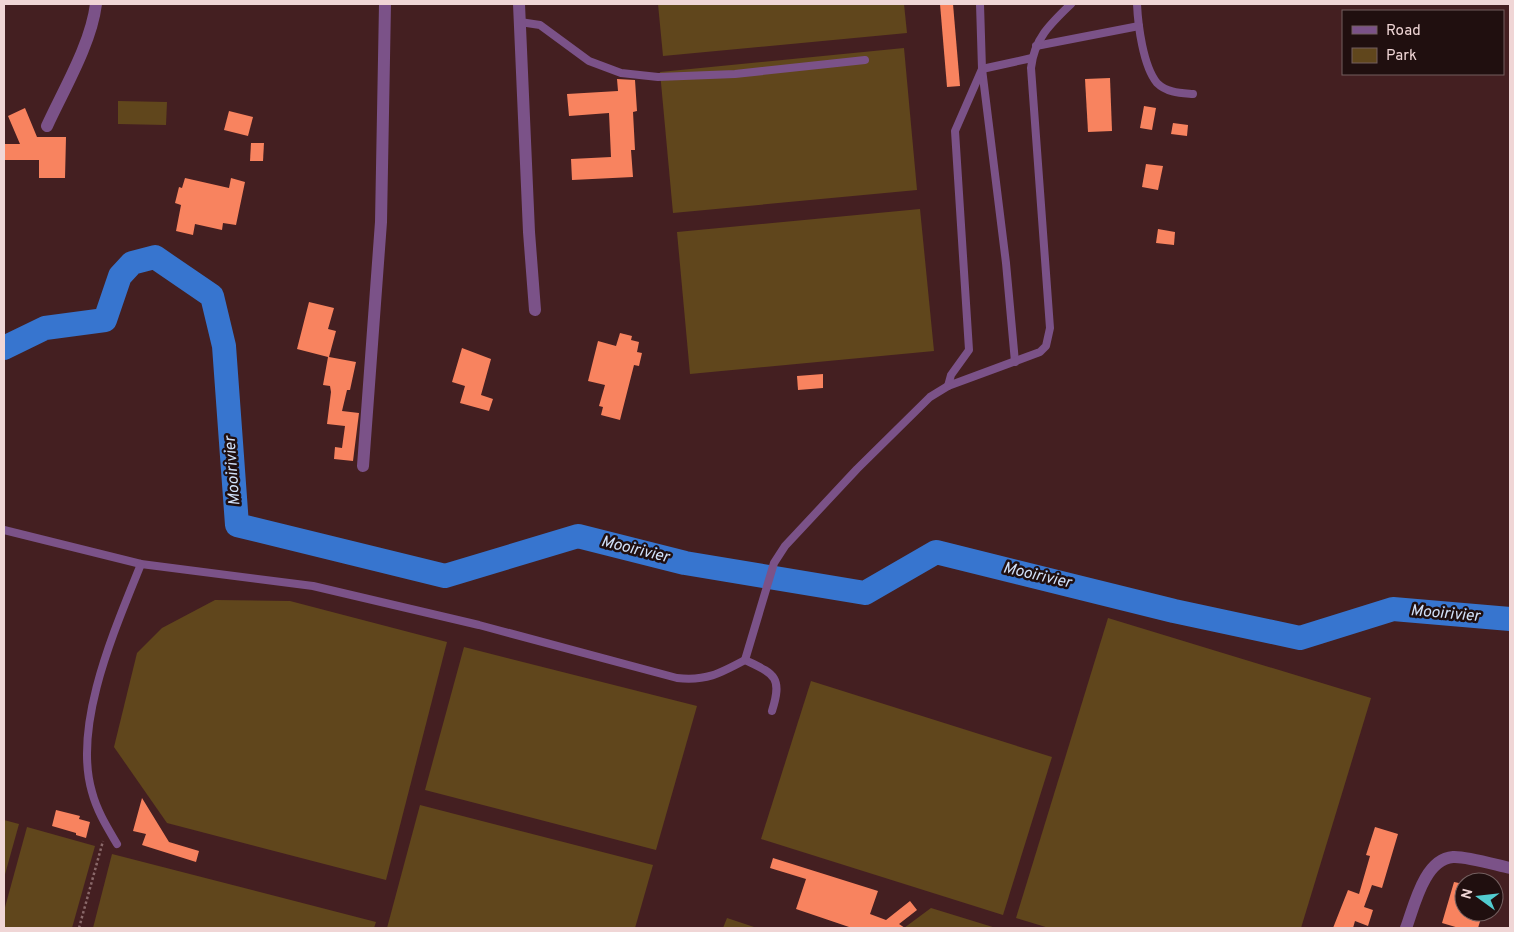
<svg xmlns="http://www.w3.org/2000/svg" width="1514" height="932" font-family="Overpass,sans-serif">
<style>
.green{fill:#60461c}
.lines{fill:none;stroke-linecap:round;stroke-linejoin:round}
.river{stroke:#3775cf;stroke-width:24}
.building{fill:#f8835f}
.path{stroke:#8a696a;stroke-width:2.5;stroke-dasharray:2.5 2.5;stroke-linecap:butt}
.lane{stroke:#7b5288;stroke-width:8}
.street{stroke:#7b5288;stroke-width:12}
.labels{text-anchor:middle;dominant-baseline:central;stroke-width:5;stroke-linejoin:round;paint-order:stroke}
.water-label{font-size:16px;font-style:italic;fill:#d1e1f9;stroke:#200f0f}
</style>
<rect width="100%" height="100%" fill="#441f21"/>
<g class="green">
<polygon points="658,4 904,4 907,33 663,56"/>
<polygon points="904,48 917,190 673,213 660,72"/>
<polygon points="118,101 167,102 166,125 118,124"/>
<polygon points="920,209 934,351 690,374 677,232"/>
<polygon points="215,600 290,601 447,642 386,880 167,823 114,747 137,653 162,628"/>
<polygon points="1108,618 1371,698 1301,928 1049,928 1016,918"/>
<polygon points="464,647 697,706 656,850 425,790"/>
<polygon points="811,681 1052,757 1003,915 761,839"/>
<polygon points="420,805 653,865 635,928 387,928"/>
<polygon points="4,820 19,824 4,878"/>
<polygon points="27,827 95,846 72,928 4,928 4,911"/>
<polygon points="112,854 376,922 374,928 93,928"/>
<polygon points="931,908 996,928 904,928"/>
<polygon points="727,918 757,928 723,928"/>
</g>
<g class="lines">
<polyline class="river" points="4,348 45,328 105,320 120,276 132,263 155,257 212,296 224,346 237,525 445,576 578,536 685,563 865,593 936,552 1174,611 1300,638 1393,609 1510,619"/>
</g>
<g class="building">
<polygon points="940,4 953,4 960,86 947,87"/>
<polygon points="1110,78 1112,131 1088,132 1085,79"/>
<polygon points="617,79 635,80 637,111 633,112 635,150 631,150 633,177 572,180 571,159 611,157 609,113 569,116 567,94 618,91"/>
<polygon points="1144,106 1156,108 1152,130 1140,128"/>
<polygon points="25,108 37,137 66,137 65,178 39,178 39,160 5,160 5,144 20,144 8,116"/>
<polygon points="229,111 253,117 248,136 224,130"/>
<polygon points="1173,123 1188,125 1187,136 1171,134"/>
<polygon points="251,143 264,143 263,161 250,161"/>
<polygon points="1146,164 1163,166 1158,190 1142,187"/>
<polygon points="185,178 229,188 231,178 245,182 236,225 223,223 222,230 195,224 193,235 176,231 181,205 175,203 179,187 182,188"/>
<polygon points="1158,229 1175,232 1174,245 1156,243"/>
<polygon points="309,302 334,308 328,329 336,331 329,357 356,362 350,390 347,390 342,411 359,413 353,461 334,459 335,447 342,448 345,426 327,424 331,392 330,386 323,385 328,357 297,349"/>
<polygon points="620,333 632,336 631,340 639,342 637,352 642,353 639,366 634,365 620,420 601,415 603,407 599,406 605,385 588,381 598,341 616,346"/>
<polygon points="462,348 491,359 481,395 493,399 489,411 460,403 465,386 452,382"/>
<polygon points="823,374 823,388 798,390 797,376"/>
<polygon points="142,798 169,842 199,851 196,862 142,845 146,834 133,831"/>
<polygon points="56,810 80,816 79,819 90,822 86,838 76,835 76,833 52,826"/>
<polygon points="1375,827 1398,834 1382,888 1372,885 1364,907 1373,910 1368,926 1355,921 1353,928 1333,928 1348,890 1359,894 1370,856 1366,855"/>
<polygon points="773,858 878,891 870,914 886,920 910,901 917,910 899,924 905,928 852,928 796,909 806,879 770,868"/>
<polygon points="1454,882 1464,884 1464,912 1482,915 1478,928 1459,928 1442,923"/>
</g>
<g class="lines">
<polyline class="path" points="79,928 103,841"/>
<g class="lane">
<polyline points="980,4 982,69 1006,263 1015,362"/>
<path d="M1137,4c1,21 6,62 20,79 10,10 24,10 36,11"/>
<polyline points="520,22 540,25 589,61 621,73 658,77 735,74 865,60"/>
<polyline points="1036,46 1139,26"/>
<polyline points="948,386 951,375 969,350 955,131 982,69 1032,58"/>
<path d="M4,530l137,34 172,22 166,39 198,53c29,3 42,-4 68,-18"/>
<path d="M772,711c11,-35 2,-37 -27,-51l29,-97 11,-17 72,-77 73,-72 18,-11 92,-34 6,-6 4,-18 -19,-260c3,-29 20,-45 40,-64"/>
<path d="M117,844c-10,-17 -20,-33 -25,-52 -20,-68 24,-165 49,-228"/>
</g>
<g class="street">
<polyline points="519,4 529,232 535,310"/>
<path d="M47,126c17,-37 44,-82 49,-122"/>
<polyline points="363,466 381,222 385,4"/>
<path d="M1406,928c8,-21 18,-69 47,-71 13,-1 43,8 57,11"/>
</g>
</g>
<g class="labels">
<g class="water-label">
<text transform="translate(233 471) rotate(-94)">Mooirivier</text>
<text transform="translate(635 550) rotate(14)">Mooirivier</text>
<text transform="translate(1037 576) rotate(13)">Mooirivier</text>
<text transform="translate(1445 614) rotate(5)">Mooirivier</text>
</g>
</g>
<rect width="1514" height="932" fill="none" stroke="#f0d6d6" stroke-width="10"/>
<rect x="1342" y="10" width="162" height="65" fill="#200f0f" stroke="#735f5f"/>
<rect x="1352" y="26" width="25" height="8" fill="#7b5288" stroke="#735f5f"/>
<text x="1386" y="35" font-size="15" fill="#f0d6d6">Road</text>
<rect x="1352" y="48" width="25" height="15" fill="#60461c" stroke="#735f5f"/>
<text x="1386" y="60" font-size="15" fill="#f0d6d6">Park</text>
<g transform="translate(1479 897) rotate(285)"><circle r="24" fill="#200f0f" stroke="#735f5f"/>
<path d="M0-4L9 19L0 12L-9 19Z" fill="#52ccd0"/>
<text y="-8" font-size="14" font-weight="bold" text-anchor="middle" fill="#f0d6d6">N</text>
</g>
</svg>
